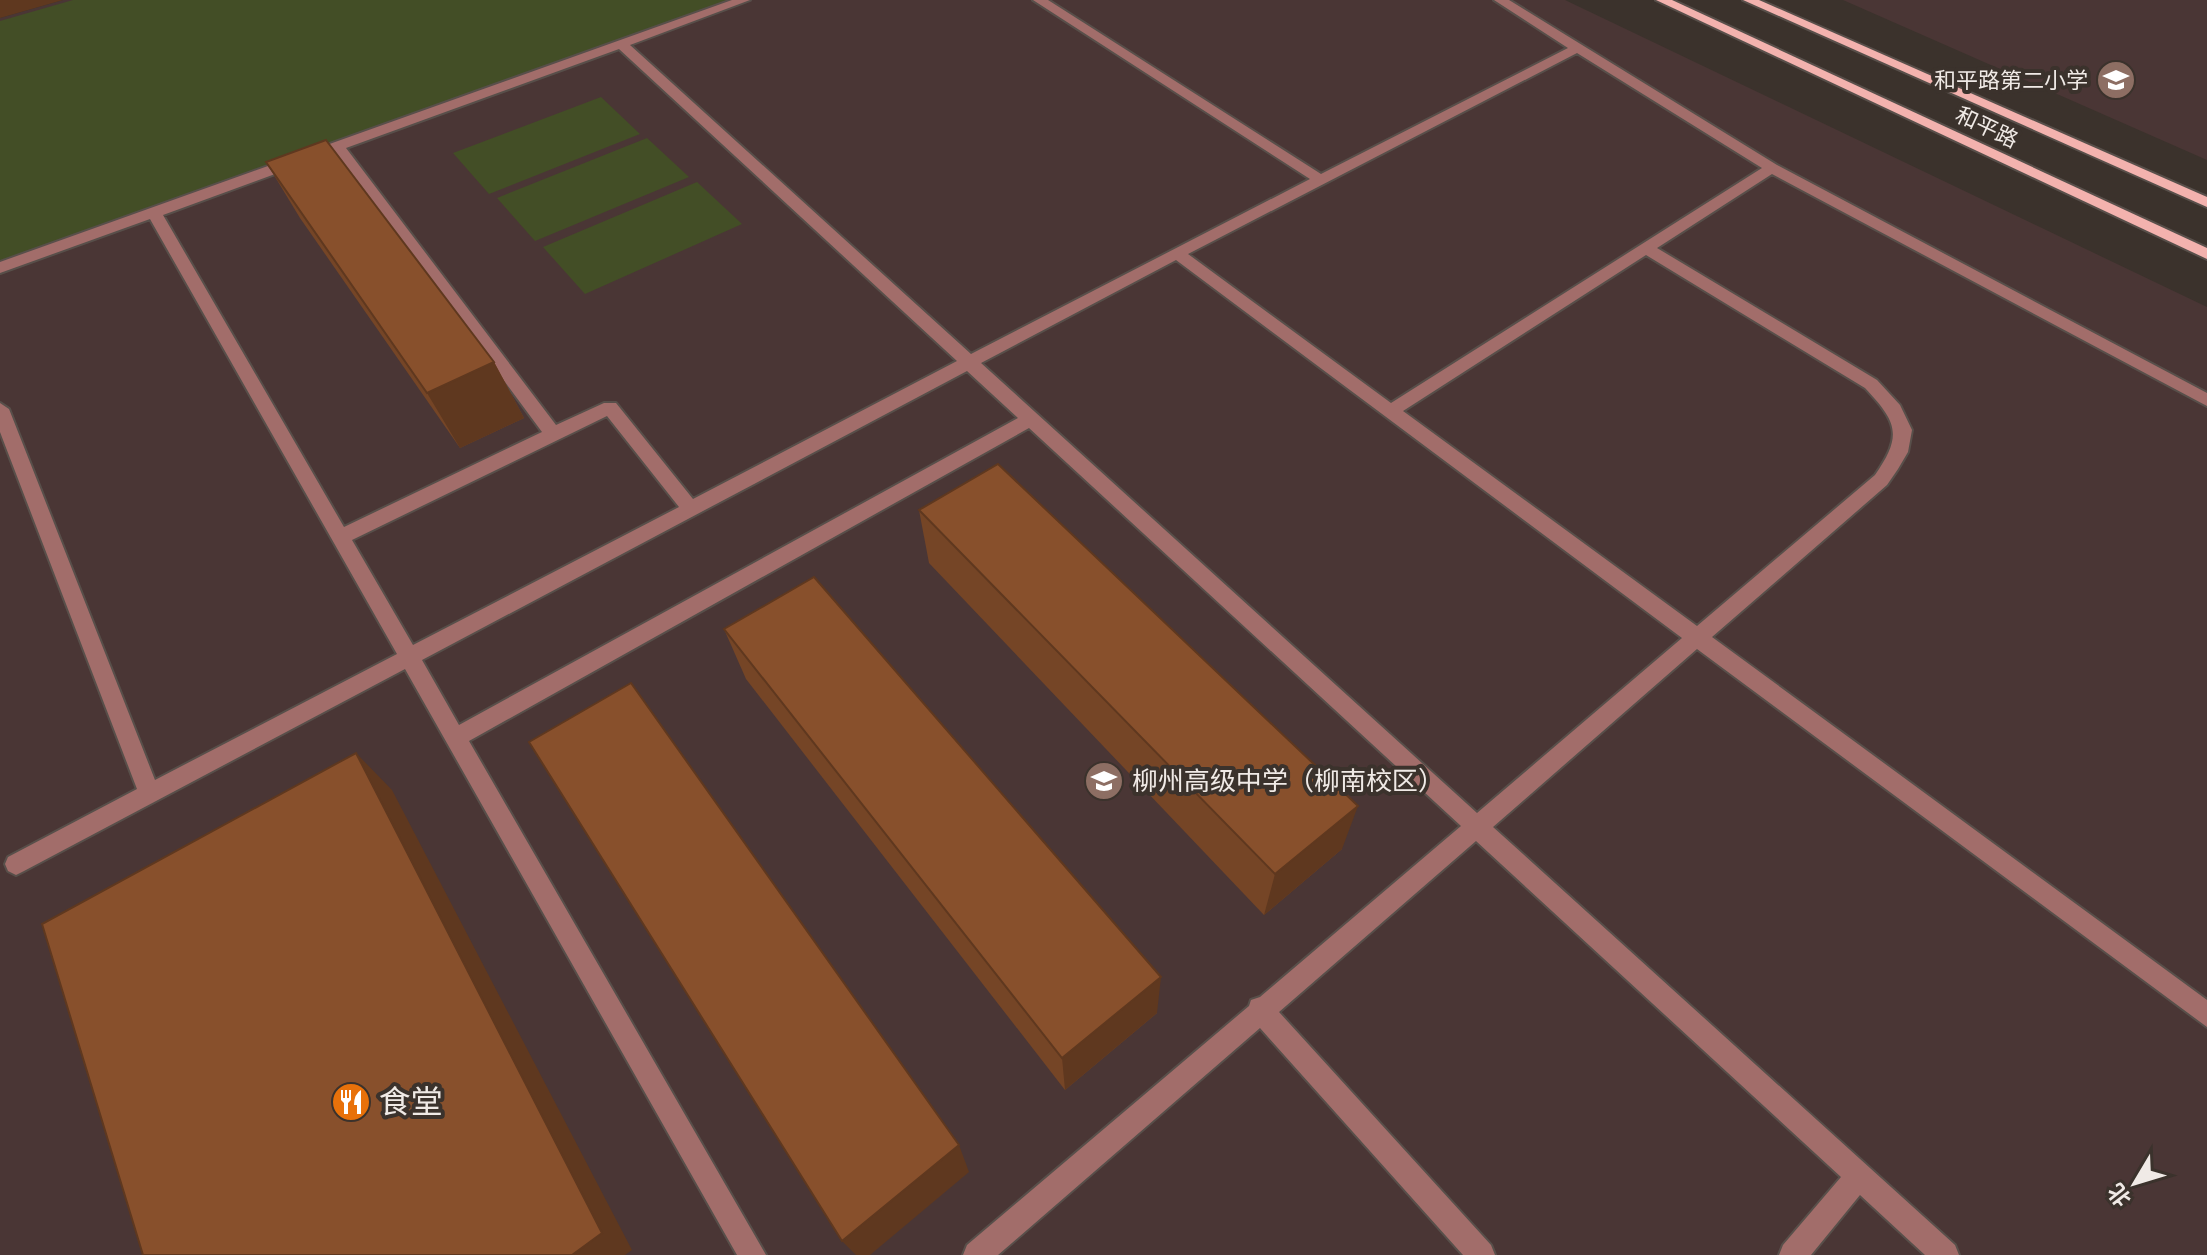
<svg xmlns="http://www.w3.org/2000/svg" width="2207" height="1255" viewBox="0 0 2207 1255" font-family="Cabin,'Noto Sans SC',sans-serif">
  <style>
    .education { fill: #4a3635 }
    .green { fill: #434e26 }
    .lines { fill: none; stroke-linecap: round; stroke-linejoin: round }
    .minor-casing { stroke: #584f4a; stroke-width: 4 }
    .major-casing { stroke: #584f4a; stroke-width: 4 }
    .minor { fill: #a26d6a; fill-rule: evenodd }
    .major { fill: #f3b2ae; fill-rule: evenodd }
    .wall { fill: #754526 }
    .shaded-wall { fill: #5f381f }
    .building { fill: #88502c; stroke: #5f381f; stroke-width: 2 }
    .labels { text-anchor: middle; stroke-width: 8; stroke-linejoin: round; paint-order: stroke }
    .far-poi-label { font-size: 22px; fill: #f0eae6; stroke: #3b322c; text-anchor: end }
    .far-street-label { font-size: 22px; fill: #f0eae6; stroke: #3b322c }
    .poi-label { font-size: 26px; fill: #f0eae6; stroke: #3b322c; text-anchor: start }
    .near-poi-label { font-size: 32px; fill: #f0eae6; stroke: #3b322c; text-anchor: start }
  </style>
  <rect width="100%" height="100%" fill="#3b322c"/>
  <g class="education">
    <path d="M63,0H1565L2207,307V1255H0V18Z"/>
    <path d="M1843,0H2207V160Z"/>
  </g>
  <g class="green">
    <path d="M73,0H731L0,275V21Z"/>
    <path d="M601,97L640,134L489,194L453,153Z"/>
    <path d="M647,138L689,177L535,241L497,198Z"/>
    <path d="M697,182L742,224L585,294L543,247Z"/>
  </g>
  <g class="lines">
    <defs>
      <path id="minor" d="M732,0H750L630,45L971,354L1310,179L1033,0H1048L1321,174L1568,48L1494,0H1509L1777,165L2207,393V406L1772,174L1657,248L1877,380L1900,405L1912,430L1908,452L1898,469L1887,485L1712,637L2207,1000V1027L1697,649L1493,827L1955,1245L1959,1255H1925L1860,1195L1811,1255H1779L1783,1245L1841,1177L1476,841L1279,1012L1491,1245L1495,1255H1463L1260,1028L998,1255H963L967,1245L1249,1006L1251,1000L1260,997L1461,826L1029,428L469,741L766,1255H737L405,669L24,871L16,875L8,871L5,864L8,857L137,789L0,432V403L9,409L155,780L397,654L150,219L0,273V262ZM619,49L957,361L693,499L616,403H604L556,425L346,148ZM1577,53L1762,168L1391,403L1188,254ZM335,152L542,432L344,527L163,215ZM1646,255L1865,388C1897,422 1903,435 1875,475L1697,626L1403,411ZM1176,260L1682,638L1477,813L981,363ZM967,371L1018,418L459,725L422,660ZM607,416L679,507L413,645L352,540Z"/>
      <g id="major">
        <path d="M1656,0H1672L2207,248V259Z"/>
        <path d="M1743,0H1759L2207,197V207Z"/>
      </g>
    </defs>
    <use href="#minor" class="minor-casing"/>
    <use href="#major" class="major-casing"/>
    <use href="#minor" class="minor"/>
    <use href="#major" class="major"/>
  </g>
  <g class="wall">
    <path d="M266,162L494,362L524,418L460,448L300,218Z"/>
    <path d="M919,510L1342,849L1264,915L929,563Z"/>
    <path d="M724,629L1157,1013L1065,1090L746,679Z"/>
  </g>
  <g class="shaded-wall">
    <path d="M0,0H63L0,18Z"/>
    <path d="M494,362L524,418L460,448L427,393Z"/>
    <path d="M356,753L392,790L632,1250L625,1255H572Z"/>
    <path d="M1358,806L1342,849L1264,915L1275,874Z"/>
    <path d="M1161,977L1157,1013L1065,1090L1062,1058Z"/>
    <path d="M959,1145L969,1172L870,1255H856L842,1241Z"/>
  </g>
  <g class="building">
    <path d="M326,140L494,362L427,393L266,162Z"/>
    <path d="M998,464L1358,806L1275,874L919,510Z"/>
    <path d="M814,577L1161,977L1062,1058L724,629Z"/>
    <path d="M631,683L959,1145L842,1241L529,742Z"/>
    <path d="M356,753L602,1233L572,1255H143L42,924Z"/>
  </g>
  <defs>
    <symbol id="school-disc" viewBox="-11 -11 22 22"><circle r="9.5" fill="#8d6e63" stroke="#3b322c"/><path d="M0-5L7-2L0 1L-7-2ZM-4 1L0 2.5L4 1V4Q0 6-4 4Z" fill="#fff"/></symbol>
    <symbol id="restaurant-disc" viewBox="-11 -11 22 22"><circle r="9.5" fill="#e8710a" stroke="#3b322c"/><path d="M-5-6h1v4h1v-4h1v4h1v-4h1v5L-1.5 .5V6h-2V.5L-5-1ZM5-6V6H3V1.5H1.5Q1.5-4 5-6Z" fill="#fff"/></symbol>
  </defs>
  <g fill-rule="evenodd">
    <use href="#school-disc" x="2094" y="58" width="44" height="44"/>
    <use href="#school-disc" x="1082" y="759" width="44" height="44"/>
    <use href="#restaurant-disc" x="329" y="1080" width="44" height="44"/>
  </g>
  <g class="labels">
    <g class="far-poi-label">
      <text x="2088" y="88">和平路第二小学</text>
    </g>
    <g class="far-street-label">
      <text transform="translate(1987 127) rotate(25)" y="8">和平路</text>
    </g>
    <g class="poi-label">
      <text x="1132" y="790">柳州高级中学（柳南校区）</text>
    </g>
    <g class="near-poi-label">
      <text x="379" y="1113">食堂</text>
    </g>
  </g>
  <g transform="translate(2135 1183) rotate(232)" stroke="#3b322c" stroke-width="6" paint-order="stroke">
  <path d="M0-6L14 30L0 20L-14 30Z" fill="#f0eae6"/>
  <text y="-12" font-size="22" font-weight="bold" text-anchor="middle" fill="#f0eae6">北</text>
  </g>
</svg>
